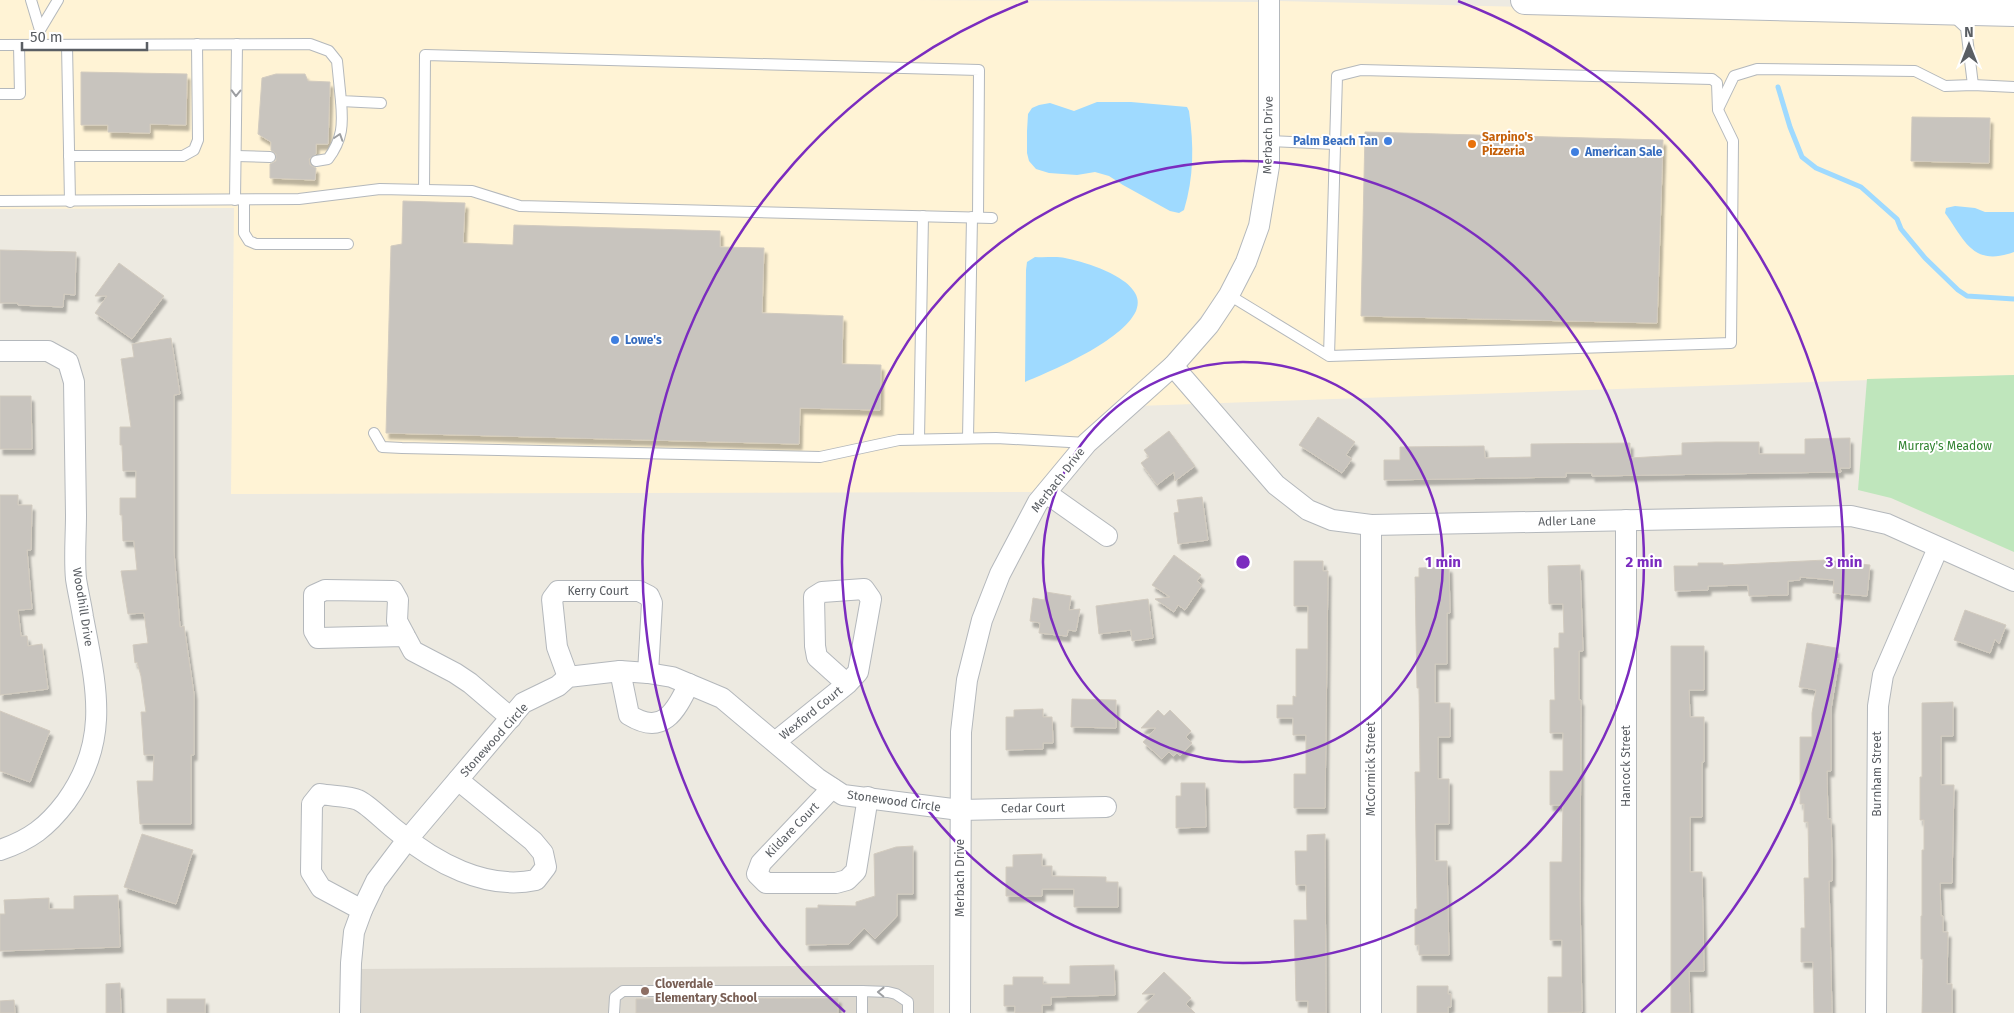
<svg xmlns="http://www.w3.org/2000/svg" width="2014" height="1013" viewBox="0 0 2014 1013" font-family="'Fira Sans',sans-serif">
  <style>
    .commercial { fill: #fff3d5 }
    .education { fill: #ddd9d0 }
    .green { fill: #bfe6bc }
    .water { fill: #9fdaff }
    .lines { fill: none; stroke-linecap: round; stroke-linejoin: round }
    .stream { stroke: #9fdaff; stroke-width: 5 }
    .building { fill: #c8c4be; stroke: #d2cbbf; filter: url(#shadow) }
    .lane-casing { stroke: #b4b8bc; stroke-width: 12 }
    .street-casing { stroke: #b4b8bc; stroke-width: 22 }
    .secondary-casing { stroke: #b5b9be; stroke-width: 30 }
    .lane { stroke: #fff; stroke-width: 10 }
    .street { stroke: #fff; stroke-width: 20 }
    .secondary { stroke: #fff; stroke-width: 28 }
    .oneway { stroke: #9c9ea1 }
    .ring { fill: none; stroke: #7b2cbf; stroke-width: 2.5 }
    .shop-dot { fill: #3f7fe0; stroke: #fff; stroke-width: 2 }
    .food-dot { fill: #e8710a; stroke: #fff; stroke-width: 2 }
    .education-dot { fill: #8d6e63; stroke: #fff; stroke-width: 2 }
    .labels { text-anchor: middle; stroke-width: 4; stroke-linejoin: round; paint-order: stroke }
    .street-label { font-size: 12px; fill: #5a5e63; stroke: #fff }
    .food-label { font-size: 12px; font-weight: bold; fill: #c56008; stroke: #fff; text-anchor: start }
    .shop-label { font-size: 12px; font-weight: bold; fill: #366cbe; stroke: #fff; text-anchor: start }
    .park-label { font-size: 12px; fill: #318331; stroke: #fff }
    .education-label { font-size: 12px; font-weight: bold; fill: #785e54; stroke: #fff; text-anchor: start }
    .centre { fill: #7b2cbf; stroke: #fff; stroke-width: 2.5 }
    .ring-label { font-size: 15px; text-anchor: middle; font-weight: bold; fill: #7b2cbf; stroke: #fff; stroke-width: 4; stroke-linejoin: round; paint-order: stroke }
  </style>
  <defs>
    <filter id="shadow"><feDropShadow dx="3" dy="5.5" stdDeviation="1" flood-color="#0004"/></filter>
  </defs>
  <rect width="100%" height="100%" fill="#edeae1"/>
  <g class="commercial">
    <path d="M0,0H908L1261,2L1259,174L1250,226L1226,284L1168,359L1037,492L231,494L234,208L0,209Z"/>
    <path d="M1278,1L2014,19V375L1138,406L1264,234Z"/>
  </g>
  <path class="education" d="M934,965V1013H356V969Z"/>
  <path class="green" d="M2014,375V552L1891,498L1858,490L1867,379Z"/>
  <g class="water">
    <path d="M1097,102H1131L1187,107L1189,111C1194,145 1194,177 1184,210L1179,213L1170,211L1123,185L1109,176L1095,172L1077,175L1049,173L1036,169L1029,161L1027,153V131L1028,114L1032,108L1039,105L1050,103L1074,111Z"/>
    <path d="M1955,206L1975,208L1985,212H2014V252C1973,267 1965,241 1945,213L1946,208Z"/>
    <path d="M1035,257C1045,258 1056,256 1065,258C1086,262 1150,281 1136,311C1122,341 1054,370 1025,382L1026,270L1027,262Z"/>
  </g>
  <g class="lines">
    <path class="stream" d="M1778,87L1790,127L1802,157L1816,168L1861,187L1897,219L1901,229L1925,258L1958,290L1967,296L2014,299"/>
  </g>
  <g class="building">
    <path d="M81,72L187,74L186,125L150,124V133L108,132V125H81Z"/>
    <path d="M276,74H305L308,81L330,82L328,144H316V154L309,159L310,165L316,168L315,180L270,178V164L276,161V154L271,150V142L258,134L262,78Z"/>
    <path d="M1912,117L1990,118L1989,163L1911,161Z"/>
    <path d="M1365,132L1663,140L1657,323L1361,316Z"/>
    <path d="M403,201L465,203L463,243L513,245L514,225L720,231V247L764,248L762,313L843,316L842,364L881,365L880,410L800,408L799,444L386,433L391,246L402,244Z"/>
    <path d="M0,250L76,252L75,295L64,294L63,307L18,305V303H0Z"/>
    <path d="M119,263L164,296L132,339L95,313L107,296H95Z"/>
    <path d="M171,338L180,394L174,395V552L180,627L184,626L194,694V755H191V824H140L137,781H153L154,755H144L141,712H146L141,676L137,662L135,663L133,645L148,643L144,613L128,614L121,571L137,570L134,541H123L122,515H120V498H136V471H123L122,445H120V427H131L121,359L134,357L132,344Z"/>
    <path d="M0,396H31L32,449H0Z"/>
    <path d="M1318,417L1355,442L1346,455L1352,459L1342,473L1299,445Z"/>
    <path d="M1169,431L1195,466L1175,481L1174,472L1157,485L1141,463L1149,457L1144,450Z"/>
    <path d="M1850,438V468H1840L1841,472L1592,476V473H1566V477L1384,480V460H1400V447L1484,446L1485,458L1531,457V444L1630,443V458L1682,455V443L1716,442H1759V454H1805V439Z"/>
    <path d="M0,495H18V505H32L31,550H27L32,609L18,610L21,636H27L28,646L42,644L48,689L0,695Z"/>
    <path d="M1202,497L1208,540L1178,544L1174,513L1179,512L1177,500Z"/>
    <path d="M1174,555L1201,575L1197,581L1202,585L1185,610L1178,605L1174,612L1155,599L1170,597L1152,585Z"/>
    <path d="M1825,560L1870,565L1867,596L1833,593L1834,580L1800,577V580L1788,581V595L1749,596L1748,585L1708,586V590L1675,591L1674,566H1698V563H1723V565Z"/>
    <path d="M1294,561H1323V571H1328L1325,808H1294V774H1306V735H1293V718H1277V705H1293V696L1296,697V649H1308V606H1294Z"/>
    <path d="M1580,565L1583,651H1579V700H1581L1580,895L1582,1012L1548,1013V977H1562V940H1550V862H1562L1563,805H1550V771H1563V733H1550V700H1555L1554,648H1559V633H1564L1563,604H1549L1548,566Z"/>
    <path d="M1449,567L1450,613H1447V664H1435V703H1450V737H1438V779H1449V824H1435V861H1447L1449,955H1419V945H1415V909H1417L1415,772H1420L1419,688H1417L1415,577H1419V568Z"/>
    <path d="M1046,592L1071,596L1069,610L1080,609L1076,631L1068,630L1067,636L1039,633L1040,623L1030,621L1033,598L1044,600Z"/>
    <path d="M1148,599L1153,638L1132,641L1131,630L1099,634L1096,606Z"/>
    <path d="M1965,610L2006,625L1999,644L1995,639L1990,653L1954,640Z"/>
    <path d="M1807,643L1836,648L1835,658L1839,659L1831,709V771H1827L1828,819H1831L1832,855V881H1829L1832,1013H1814L1813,962H1801V928H1805L1804,878H1809L1808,822H1804V804H1800V737H1812V713L1816,690L1799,687Z"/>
    <path d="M1671,646H1704V690H1689L1690,717H1704V762H1702V817H1690V872H1702L1704,971H1689L1690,1013H1671Z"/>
    <path d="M1072,699L1116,700V728L1071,727Z"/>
    <path d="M1953,702V736H1941V785H1954L1952,883H1940L1941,916H1943V932H1948L1947,984H1952V1013H1922L1923,959H1921V916H1922V850H1924V820H1920V777H1922V703Z"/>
    <path d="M1043,709V717H1052L1053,743H1043V749L1006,750V717H1014V710Z"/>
    <path d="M1158,710L1164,716L1170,710L1191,731L1186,737L1192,743L1180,756L1177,753L1173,756L1169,752L1162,759L1143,742L1156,728H1141Z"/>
    <path d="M0,711L50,731L30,782L0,771Z"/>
    <path d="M1181,783H1205L1206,827L1176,828V796H1181Z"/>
    <path d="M142,834L193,850L176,904L124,887Z"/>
    <path d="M1325,834L1326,1013H1308V1001H1296L1294,920H1307L1306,885H1296L1295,851H1307V835Z"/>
    <path d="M913,846V894H897V916L875,939L864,928L849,944L806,945V908H818V905L856,906V902L875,896L874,854L896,847Z"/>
    <path d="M1042,854V866H1052V876L1106,877V882H1118V907H1074V889H1042V896H1006V867H1013V855Z"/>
    <path d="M118,895L120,947L0,951V914H5L4,900L49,898V909H74V896Z"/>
    <path d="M1114,965L1115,995L1051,997V1005H1042V1013H1015V1006H1004V985H1013V977H1043V984H1070V966Z"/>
    <path d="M1164,972L1191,998L1186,1004L1195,1013H1137L1155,994H1142Z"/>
    <path d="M120,983L121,1013H106V984Z"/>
    <path d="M1417,986H1448V994H1451V1007H1448V1013H1417Z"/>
    <path d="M838,998V1013H636V999Z"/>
    <rect x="167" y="999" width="38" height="14"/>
    <path d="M14,1000L15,1013H0V1001Z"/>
  </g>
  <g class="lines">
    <defs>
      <g id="lane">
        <path d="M31,0L40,30V45"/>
        <path d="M1952,15L1966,28L1973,85"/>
        <path d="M40,30L58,0"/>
        <path d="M0,45L310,44L329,51L337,61L341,101L381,103"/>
        <path d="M67,45L70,202"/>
        <path d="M0,94H20L19,45"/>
        <path d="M1719,107L1734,76L1757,69L1915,71L1945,86L1973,85L2014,87"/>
        <path d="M1269,141L1335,144"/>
        <path d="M69,156H183L194,150L198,140L197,44"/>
        <path d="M236,156L270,157"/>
        <path d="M316,161L328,159C343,139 343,124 341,101"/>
        <path d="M424,190L425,55L979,70L978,217"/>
        <path d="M235,200L237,44"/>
        <path d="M244,200V233L249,241L256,244H348"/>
        <path d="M0,201L299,199L380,189L472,191L520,206L992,218"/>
        <path d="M1229,295L1329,356L1731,343L1733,141L1718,110L1717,83L1712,79L1361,70L1337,76L1329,356"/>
        <path d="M374,433L382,447L402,448L820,457L899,440L996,438L1087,443"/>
        <path d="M968,438L972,217"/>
        <path d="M919,439L923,216"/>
        <path d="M614,1013L615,997L623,991H862"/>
        <path d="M862,1013V991L888,992L896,994L908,1002V1013"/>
      </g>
      <g id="street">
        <path d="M0,351H48L68,362L74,382C75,426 75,470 76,515C76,536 74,558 76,579C78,592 81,604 83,617C96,686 111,740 66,802C47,827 30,840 0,850"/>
        <path d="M1173,366L1276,485L1308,510L1332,520L1371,525L1851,516L1887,524L2014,581"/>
        <path d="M1046,493L1107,536"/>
        <path d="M1371,525V1013"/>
        <path d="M405,636L318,638L314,631V595L325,590L393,591L398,600L397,621L413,651L455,673L470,683L511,718"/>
        <path d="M620,671L629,715C663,736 675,712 689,684"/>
        <path d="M568,677L557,647L552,599L558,591H639L649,596L652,603L648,673"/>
        <path d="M775,742L847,684L858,672L871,599L864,589L822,592L814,597L815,646L817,657L847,684"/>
        <path d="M832,788L761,863L757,874L766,883H836L847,880L856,871L868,797"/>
        <path d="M362,910L321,888L311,872L312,804L320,794C330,796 350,796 358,800C368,804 387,824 397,831C434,862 486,891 536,880L546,867L543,853L533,841L458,780"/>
        <path d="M350,1013L351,963L354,932L362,910L376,881L407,840L523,703L558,686L568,677L620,671L648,673L672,677L722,698L817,778L843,795L960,810L1106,807"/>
        <path d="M960,1013L961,732L967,680L982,620L1000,574L1038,502L1087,443L1173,366L1209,325L1229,295L1246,262L1259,226L1269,166V0"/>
        <path d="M1626,1013V520"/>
        <path d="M1876,1013L1878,706L1883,675L1938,548"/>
      </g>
      <path id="secondary" d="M1525,0L2014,12"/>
    </defs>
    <use href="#lane" class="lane-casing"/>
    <use href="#street" class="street-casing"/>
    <use href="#secondary" class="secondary-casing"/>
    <use href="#lane" class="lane"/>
    <use href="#street" class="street"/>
    <use href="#secondary" class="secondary"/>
  </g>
  <defs><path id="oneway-chevron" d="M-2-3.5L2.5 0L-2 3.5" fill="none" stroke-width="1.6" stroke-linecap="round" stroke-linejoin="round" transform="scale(1.25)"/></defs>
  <g class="oneway">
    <use href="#oneway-chevron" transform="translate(236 93) rotate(91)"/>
    <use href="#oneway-chevron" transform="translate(339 137) rotate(-72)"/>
    <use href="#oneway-chevron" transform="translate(881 992) rotate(-179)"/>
  </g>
  <g class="ring">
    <circle cx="1243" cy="562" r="200"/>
    <circle cx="1243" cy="562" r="401"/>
    <path d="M845 1012A601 601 0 0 1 1028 1M1458 1A601 601 0 0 1 1641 1012"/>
  </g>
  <g class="shop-dot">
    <circle cx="1388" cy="141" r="5"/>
    <circle cx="1575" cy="152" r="5"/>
    <circle cx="615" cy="340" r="5"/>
  </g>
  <circle class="food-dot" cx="1472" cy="144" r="5"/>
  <circle class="education-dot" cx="645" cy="991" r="5"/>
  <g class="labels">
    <g class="street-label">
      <text transform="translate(1268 135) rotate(-89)" y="4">Merbach Drive</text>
      <text transform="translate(1058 480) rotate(-52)" y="4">Merbach Drive</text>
      <text transform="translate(1567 521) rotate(-1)" y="4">Adler Lane</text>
      <text x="598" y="595">Kerry Court</text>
      <text transform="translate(83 607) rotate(81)" y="4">Woodhill Drive</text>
      <text transform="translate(811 713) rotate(-39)" y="4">Wexford Court</text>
      <text transform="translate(494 740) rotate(-48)" y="4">Stonewood Circle</text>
      <text transform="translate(1626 766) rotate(-90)" y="4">Hancock Street</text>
      <text transform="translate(1371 769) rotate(-90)" y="4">McCormick Street</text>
      <text transform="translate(1877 774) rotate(-90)" y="4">Burnham Street</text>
      <text transform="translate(894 801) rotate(8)" y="4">Stonewood Circle</text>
      <text transform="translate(1033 808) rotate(-1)" y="4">Cedar Court</text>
      <text transform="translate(792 830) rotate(-46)" y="4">Kildare Court</text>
      <text transform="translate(960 878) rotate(-90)" y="4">Merbach Drive</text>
    </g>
    <g class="food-label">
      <text x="1482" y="141">Sarpino's<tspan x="1482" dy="14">Pizzeria</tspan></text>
    </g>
    <g class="shop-label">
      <text x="1378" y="145" text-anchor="end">Palm Beach Tan</text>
      <text x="1585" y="156">American Sale</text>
      <text x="625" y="344">Lowe's</text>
    </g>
    <g class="park-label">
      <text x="1945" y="450">Murray's Meadow</text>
    </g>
    <g class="education-label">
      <text x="655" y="988">Cloverdale<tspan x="655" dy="14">Elementary School</tspan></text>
    </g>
  </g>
  <circle cx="1243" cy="562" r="8" class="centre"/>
  <g class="ring-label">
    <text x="1443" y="567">1 min</text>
    <text x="1644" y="567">2 min</text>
    <text x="1844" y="567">3 min</text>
  </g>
  <g transform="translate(1969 45)" stroke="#ffffff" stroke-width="4" paint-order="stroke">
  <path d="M0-4L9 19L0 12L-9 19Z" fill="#5a5e63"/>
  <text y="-8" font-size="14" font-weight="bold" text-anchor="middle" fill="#5a5e63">N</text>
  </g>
  <path d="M22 42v8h125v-8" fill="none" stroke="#5a5e63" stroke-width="2.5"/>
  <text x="30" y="42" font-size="15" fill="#5a5e63" stroke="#ffffff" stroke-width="4" paint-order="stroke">50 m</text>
</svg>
